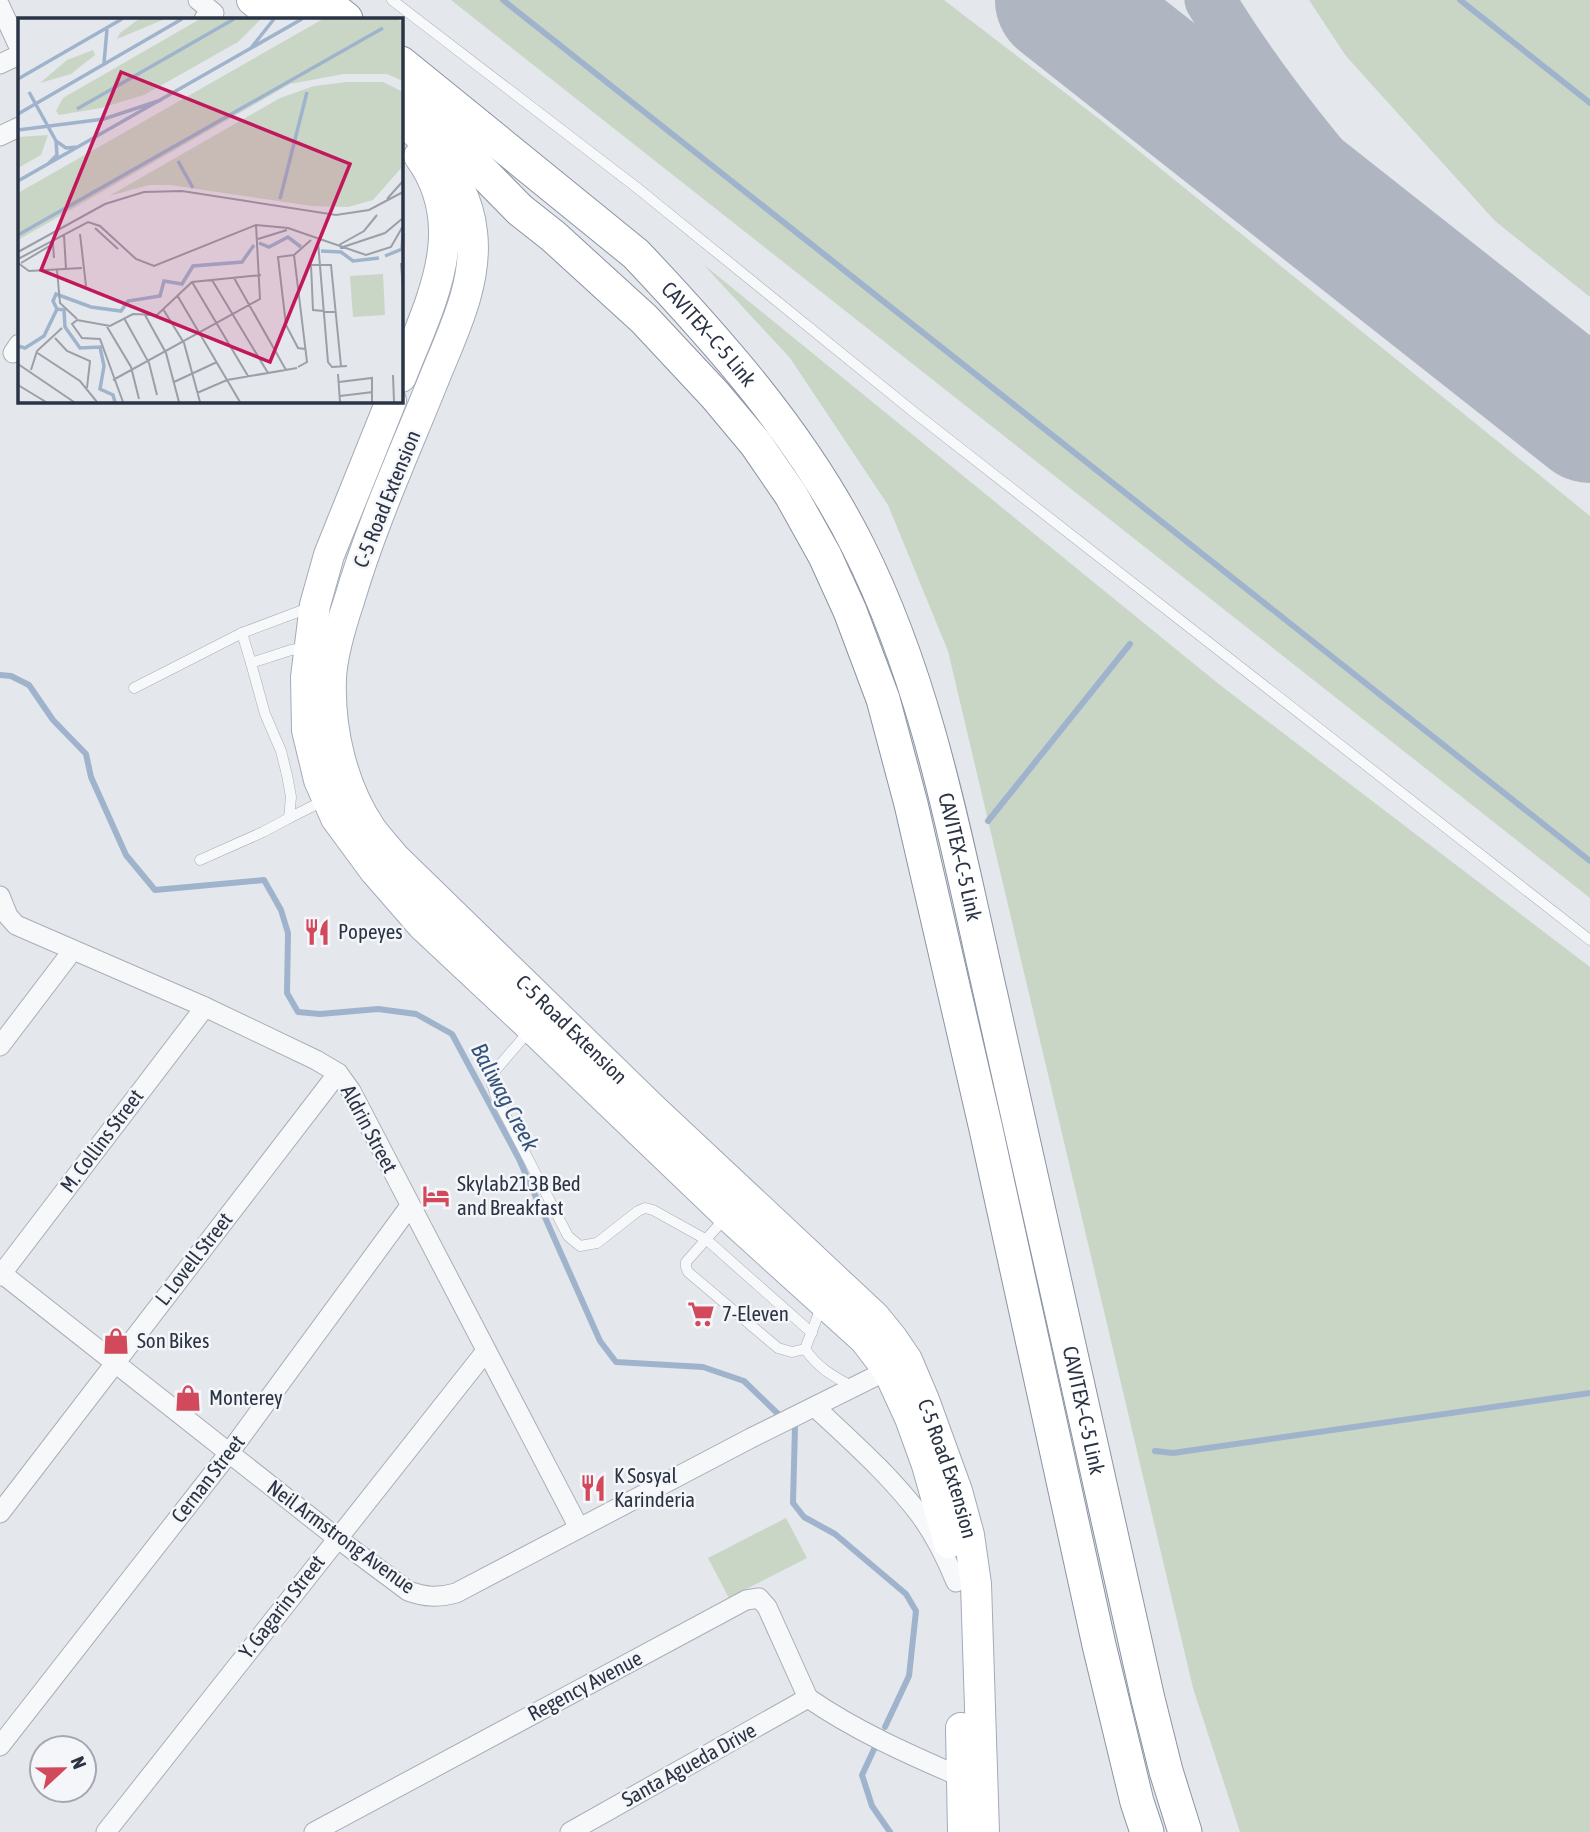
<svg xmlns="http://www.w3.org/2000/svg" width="1590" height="1832" viewBox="0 0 1590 1832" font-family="'Asap Condensed',sans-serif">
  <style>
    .green { fill: #c9d6c5 }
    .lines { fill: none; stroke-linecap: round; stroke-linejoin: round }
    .stream { stroke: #9fb4cc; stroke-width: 6 }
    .taxiway { stroke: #b0b6c1; stroke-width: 51 }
    .runway { stroke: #b0b6c1; stroke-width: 130 }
    .lane-casing { stroke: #a9aeb7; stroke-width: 11 }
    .street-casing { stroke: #a9aeb7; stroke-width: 21 }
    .primary-casing { stroke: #a3abb8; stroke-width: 32 }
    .highway-casing { stroke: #8b94a3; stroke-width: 35 }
    .lane { stroke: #f7f8fa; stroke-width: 10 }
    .street { stroke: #f7f8fa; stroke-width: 19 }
    .primary { stroke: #fff; stroke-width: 30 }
    .highway { stroke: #fff; stroke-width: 33 }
    .labels { text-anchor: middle; stroke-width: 5; stroke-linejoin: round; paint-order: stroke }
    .street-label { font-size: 21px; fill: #2b3445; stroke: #f4f6f9 }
    .poi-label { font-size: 21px; fill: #2b3445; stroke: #f4f6f9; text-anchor: start }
    .water-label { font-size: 23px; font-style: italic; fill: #34527a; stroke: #f4f6f9 }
    .inset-river { fill: none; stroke: #9fb4cc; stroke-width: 3.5 }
    .inset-road { fill: none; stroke: #9a9fa9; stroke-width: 2 }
    .view { fill: #c2185b; fill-opacity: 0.15; stroke: #c2185b; stroke-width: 3.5 }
    .inset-edge { fill: none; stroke: #2b3445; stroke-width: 3.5 }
  </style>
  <rect width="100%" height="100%" fill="#e4e7ec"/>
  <g class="green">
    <path d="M451,0H944L1098,118L1590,516V898Z"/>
    <path d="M1309,0H1590V297L1495,221L1346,56Z"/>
    <path d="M703,264L1220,685L1590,967V1832H1240L1193,1688L948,651L888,505L790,358Z"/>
    <path d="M786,1518L807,1558L729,1598L708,1558Z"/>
  </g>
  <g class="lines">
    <g class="stream">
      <path d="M503,0L1590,861"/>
      <path d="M1460,0L1590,103"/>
      <path d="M0,675L11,676L29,685L53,720L86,754L91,777L126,855L155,890L264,880L281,910L288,933L287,993L298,1012L320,1014L378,1009L416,1014L452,1034L519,1159L600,1341L616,1362L703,1367L744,1381L776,1412L795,1427L793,1503L804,1517L835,1534L906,1594L916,1611L909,1676L885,1727"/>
      <path d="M988,821L1130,644"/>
      <path d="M1155,1451L1173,1453L1590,1393"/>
      <path d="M876,1745L862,1775L872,1806L890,1832"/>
    </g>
    <path class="taxiway" d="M1210,0C1262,86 1328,166 1396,241C1432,280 1472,317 1509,355"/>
    <path class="runway" d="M1060,0L1590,418"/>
    <defs>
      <g id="lane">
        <path d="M392,0L636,187L915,413L1590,940"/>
        <path d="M308,647L291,650L251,663L242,633L311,607"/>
        <path d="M134,688L242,633"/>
        <path d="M289,818L323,801"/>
        <path d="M200,860L263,832L289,818L291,797L287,775L281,751L265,714L251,663"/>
        <path d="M529,1031L494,1072L492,1083L496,1097L568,1236L580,1246L597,1243L638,1211L645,1208L653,1210L707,1240L812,1333"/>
        <path d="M725,1218L686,1262V1267L688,1272L778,1348L792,1352L805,1349L822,1305"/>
        <path d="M805,1349C818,1368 833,1376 853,1387"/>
      </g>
      <g id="street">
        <path d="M198,0L214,13L204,19"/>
        <path d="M0,6L19,47"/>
        <path d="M0,64L19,55"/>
        <path d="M0,136L19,127"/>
        <path d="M13,353L19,344"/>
        <path d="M0,896L8,916L16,925L205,1007L316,1060L338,1073L351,1091L579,1528"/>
        <path d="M0,1046L73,950"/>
        <path d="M0,1272L337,1538L408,1591C425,1597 438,1598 456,1593L751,1438L896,1366"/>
        <path d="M0,1276L205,1007"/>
        <path d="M815,1407C851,1441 890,1475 920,1515C934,1534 947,1560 956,1582"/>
        <path d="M0,1513L338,1073"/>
        <path d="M808,1698C856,1731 908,1754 961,1777"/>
        <path d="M0,1746L229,1453L410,1206"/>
        <path d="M106,1832L486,1351"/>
        <path d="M314,1832L746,1600L759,1598L767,1607L808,1698"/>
        <path d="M570,1832L808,1698"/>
      </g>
      <g id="primary">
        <path d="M252,0L275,19"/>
        <path id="s1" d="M401,119C411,129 422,137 432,148C453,170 469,202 472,232C478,281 454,330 436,374C406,449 372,523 349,601C342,622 332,656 331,678C329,729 342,786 371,829C378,839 387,848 395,858L654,1110L875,1317L892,1338L907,1360L924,1400L957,1491L969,1535L976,1584L984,1832"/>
        <path d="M401,377C429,305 472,228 419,156"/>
        <path d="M391,401L329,555L315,605L306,677L307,730L319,780L336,818L375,871L422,925L532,1028L727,1215L865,1340L888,1370L910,1418L927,1465L949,1543"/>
        <path d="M961,1728L963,1832"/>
      </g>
      <g id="highway">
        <path d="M290,0L314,19"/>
        <path d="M322,0L346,19"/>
        <path id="s2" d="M401,63L636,254C720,343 803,436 858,546C929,687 956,843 991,996C1045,1230 1094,1465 1148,1699L1166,1771L1185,1832"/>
        <path d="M401,96L463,152L520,210L553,236L644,319L715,395L756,444L791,495L825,556L850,611L883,699L911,804L986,1129L1099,1645L1137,1802L1147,1832"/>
      </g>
    </defs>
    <use href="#lane" class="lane-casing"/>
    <use href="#street" class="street-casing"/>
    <use href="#primary" class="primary-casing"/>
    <use href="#highway" class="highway-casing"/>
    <use href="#lane" class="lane"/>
    <use href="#street" class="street"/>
    <use href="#primary" class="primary"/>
    <use href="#highway" class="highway"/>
  </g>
  <defs>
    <symbol id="restaurant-bare" viewBox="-9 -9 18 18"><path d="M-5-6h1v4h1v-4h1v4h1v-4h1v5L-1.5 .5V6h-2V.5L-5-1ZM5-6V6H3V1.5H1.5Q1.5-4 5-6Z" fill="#d1495b" stroke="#f4f6f9" stroke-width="2.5" paint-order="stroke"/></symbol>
    <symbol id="hotel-bare" viewBox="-9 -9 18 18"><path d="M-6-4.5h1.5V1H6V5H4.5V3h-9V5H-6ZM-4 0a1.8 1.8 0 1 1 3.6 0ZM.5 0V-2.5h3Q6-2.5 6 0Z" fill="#d1495b" stroke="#f4f6f9" stroke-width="2.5" paint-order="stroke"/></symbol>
    <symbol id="supermarket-bare" viewBox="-9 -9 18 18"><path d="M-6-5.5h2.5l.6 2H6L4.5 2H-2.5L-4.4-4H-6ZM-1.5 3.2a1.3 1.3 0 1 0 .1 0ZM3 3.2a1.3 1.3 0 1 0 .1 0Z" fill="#d1495b" stroke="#f4f6f9" stroke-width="2.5" paint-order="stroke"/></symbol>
    <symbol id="shop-bare" viewBox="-9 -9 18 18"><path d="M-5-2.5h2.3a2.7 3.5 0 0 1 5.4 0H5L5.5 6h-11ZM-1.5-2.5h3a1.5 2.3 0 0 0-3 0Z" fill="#d1495b" stroke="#f4f6f9" stroke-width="2.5" paint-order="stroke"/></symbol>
  </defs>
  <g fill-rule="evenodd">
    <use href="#restaurant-bare" x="298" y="913" width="38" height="38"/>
    <use href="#hotel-bare" x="417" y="1177" width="38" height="38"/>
    <use href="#supermarket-bare" x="682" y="1295" width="38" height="38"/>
    <use href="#shop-bare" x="97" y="1322" width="38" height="38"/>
    <use href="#shop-bare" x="169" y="1379" width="38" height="38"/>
    <use href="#restaurant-bare" x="574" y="1469" width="38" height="38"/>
  </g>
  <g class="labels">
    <g class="street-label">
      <text dy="7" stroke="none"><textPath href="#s2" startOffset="411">CAVITEX–C-5 Link</textPath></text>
      <text transform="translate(387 499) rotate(-68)" y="7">C-5 Road Extension</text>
      <text dy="7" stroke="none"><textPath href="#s2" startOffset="999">CAVITEX–C-5 Link</textPath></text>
      <text dy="7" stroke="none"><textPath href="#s1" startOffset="1050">C-5 Road Extension</textPath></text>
      <text transform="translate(369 1129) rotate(62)" y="7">Aldrin Street</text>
      <text transform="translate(102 1141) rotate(-53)" y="7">M. Collins Street</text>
      <text transform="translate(194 1259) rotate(-52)" y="7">L. Lovell Street</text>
      <text dy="7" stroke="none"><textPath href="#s2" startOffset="1566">CAVITEX–C-5 Link</textPath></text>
      <text dy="7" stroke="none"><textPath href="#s1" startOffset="1638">C-5 Road Extension</textPath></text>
      <text transform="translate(208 1479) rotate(-52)" y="7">Cernan Street</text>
      <text transform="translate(341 1537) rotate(36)" y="7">Neil Armstrong Avenue</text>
      <text transform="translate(282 1607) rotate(-52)" y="7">Y. Gagarin Street</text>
      <text transform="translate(585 1686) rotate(-28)" y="7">Regency Avenue</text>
      <text transform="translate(689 1765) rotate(-29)" y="7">Santa Agueda Drive</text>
    </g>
    <g class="poi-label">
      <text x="338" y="939">Popeyes</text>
      <text x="457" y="1191">Skylab213B Bed<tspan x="457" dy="24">and Breakfast</tspan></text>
      <text x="722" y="1321">7-Eleven</text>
      <text x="137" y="1348">Son Bikes</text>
      <text x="209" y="1405">Monterey</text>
      <text x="614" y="1483">K Sosyal<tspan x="614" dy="24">Karinderia</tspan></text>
    </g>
    <g class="water-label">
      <text transform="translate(505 1097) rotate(62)" y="8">Baliwag Creek</text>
    </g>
  </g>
  <g transform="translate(18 18)">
    <rect width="385" height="385" fill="#e4e7ec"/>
    <path d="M121,1H147L99,21L102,15ZM182,1H243L220,24L126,77L83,90L41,97L38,93L45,80ZM305,1H380L385,6V63L369,56H326L272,66L0,222V175ZM75,32L77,37L53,56L22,65L49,42ZM329,64H365L385,74V148L355,182L330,189L294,188L152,167H131L91,178L262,80L296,68ZM30,117L23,137L0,150V119ZM365,256L367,297L335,299L332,258Z" fill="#c9d6c5"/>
    <path class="inset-river" d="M233,30L256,1M86,45L89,11M0,61L104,1M11,74L38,123M59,91L216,1M0,96L164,1M0,112L86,101L143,82M160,143L175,170M30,146L39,137L38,123L48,130L60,129M0,163L284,1M262,181L289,74M0,217L365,10M241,225L251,229L270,219L283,229M303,233L323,234L335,243L361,240M367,238L384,231L385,216M39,291L46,292L47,309L62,330L82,329L86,348L82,371L95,377L97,384M0,328L7,330L26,318L39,291L35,283L38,276L73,289L103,293L110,283L142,278L146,263L164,266L175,248L224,244L236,227"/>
    <path class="inset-road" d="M369,181L385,163M77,210L100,231M62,216L68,268M46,217L48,251M240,221L269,212M300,224L310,344L314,349L329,348M321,227L346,213L359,197M322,230L367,215L385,200M0,234L87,186L126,174L164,173L318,197L351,192L385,174M276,237L289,344L280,349M276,237L260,239L268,307L280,330L287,331M276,237L293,222M0,241L70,204L82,208L118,241L136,248L238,207L270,210L348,237L373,229L385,208M0,245L11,253L64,250M3,245L35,226L36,240M383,245L385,272M39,252L42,285L59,301M216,260L268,352M194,262L250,355M174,264L230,358M159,277L222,384M145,291L166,325L182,384M317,294L295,292L293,247H313L323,348M127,297L148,335L161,384M106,300L131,345L139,377M59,302L92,308L115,296L139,297L174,264L243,257M59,302L54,306L64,320L82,321L105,384M88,307L113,349L121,381M37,320L49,333L72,343L69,370M18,334L62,363L79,384M0,346L56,384M13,352L19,333L44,310M320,356L322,384M375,357L376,384M95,362L242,281L238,207M156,364L199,344M321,364L354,360V384M0,367L28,384M179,375L209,362L279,350M322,378L355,374"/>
    <path class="view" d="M103,54L332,146L252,344L23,252Z"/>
    <rect width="385" height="385" class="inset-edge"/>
  </g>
  <g transform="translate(63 1769) rotate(68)"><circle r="33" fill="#f4f6f9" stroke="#a4a8b1" stroke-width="2"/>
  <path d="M0-5L12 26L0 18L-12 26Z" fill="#d1495b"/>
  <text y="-10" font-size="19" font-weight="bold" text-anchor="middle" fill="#2b3445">N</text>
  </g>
</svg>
